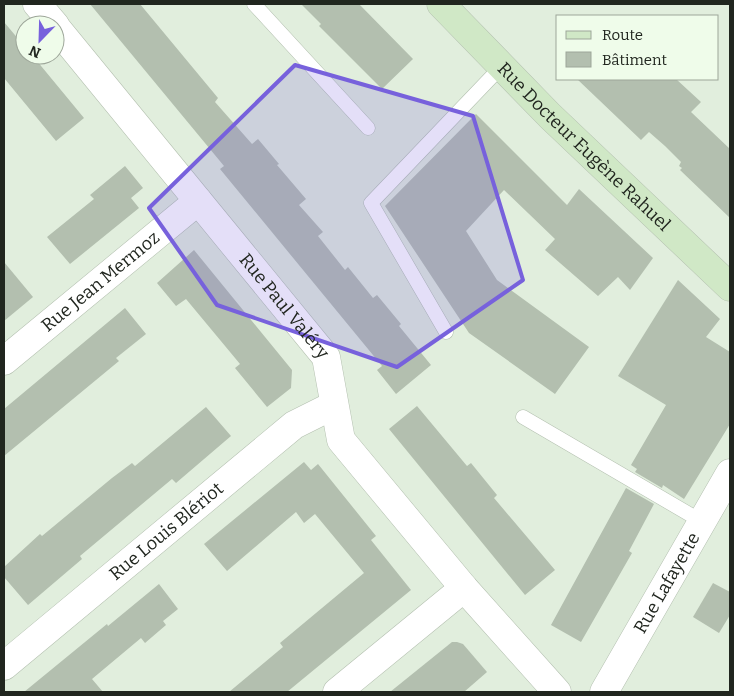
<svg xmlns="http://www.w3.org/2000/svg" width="734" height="696" viewBox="0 0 734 696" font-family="Bitter,serif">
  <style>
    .building { fill: #b3bfaf }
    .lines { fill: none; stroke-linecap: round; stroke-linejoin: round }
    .service-casing { stroke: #b4c0b0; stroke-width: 15 }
    .minor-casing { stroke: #b4c0b0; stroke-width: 29 }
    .secondary-casing { stroke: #b4c0b0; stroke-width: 29 }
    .service { stroke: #fff; stroke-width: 14 }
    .minor { stroke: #fff; stroke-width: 28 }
    .secondary { stroke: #d0e8c6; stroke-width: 28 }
    .marked { fill: #7761dc; fill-opacity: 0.2; stroke: #7761dc; stroke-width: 4; stroke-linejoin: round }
    .labels { text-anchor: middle; stroke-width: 5; stroke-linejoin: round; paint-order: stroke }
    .street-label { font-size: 18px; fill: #21261f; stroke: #effcea }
  </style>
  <rect width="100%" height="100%" fill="#e1eedd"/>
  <g class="building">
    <path d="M90,4H140L218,98L215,102L252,144L258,139L279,164L277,165L306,199L299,205L323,232L318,236L345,270L348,267L373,298L377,295L401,324L399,326L431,365L396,394L377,370L382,366L220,169L224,166Z"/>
    <path d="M301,4H359L413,59L382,89L319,26L321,24Z"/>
    <path d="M4,22L25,47V55H32L84,118L56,141L4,78Z"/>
    <path d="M577,79H676L701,102L691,112L730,149V218L680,170L682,168L679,166L681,162L665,146L649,132L641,140Z"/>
    <path d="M476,114L567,205L579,189L653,258L630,290L618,277L598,296L545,250L555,239L504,190L466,231L497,280L589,347L555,394L469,333L385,206Z"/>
    <path d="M125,166L143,188L131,198L139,208L70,264L47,237L94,199L90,195Z"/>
    <path d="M194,250L292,370L291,388L267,407L235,368L240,364L186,299L176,306L157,283Z"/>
    <path d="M4,262L33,297L4,321Z"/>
    <path d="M678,280L720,319L706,337L730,352V424L684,499L663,485L662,488L635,472L637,469L631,465L666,405L618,376Z"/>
    <path d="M125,308L146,334L116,358L119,361L4,456V409Z"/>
    <path d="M417,406L467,466L471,463L497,495L494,498L555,570L525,595L389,429Z"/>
    <path d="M206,407L231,436L176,483L172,479L80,556L82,559L28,605L4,577V567L40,534L42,536L112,478L132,463L135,466Z"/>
    <path d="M304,462L311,470L318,464L376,536L371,540L411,590L287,692H229L283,647L280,643L364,573L315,514L304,523L296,512L227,571L204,544Z"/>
    <path d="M626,488L654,504L629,551L632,553L581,642L551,625Z"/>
    <path d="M713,583L730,592V615L719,633L693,617Z"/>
    <path d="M159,584L178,609L163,621L166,625L145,643L141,638L92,679L103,692H24L107,624L108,626Z"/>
    <path d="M452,642H457L463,644L487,672L464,692H390Z"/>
  </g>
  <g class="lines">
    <defs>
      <g id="service">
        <path d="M254,4L368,128"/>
        <path d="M446,332L371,203L501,67"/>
        <path d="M523,417L701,521"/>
      </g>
      <g id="minor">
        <path d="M37,4L55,25"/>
        <path id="s1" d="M55,26L326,357L341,440L464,588L557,692"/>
        <path id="s2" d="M4,361L198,201"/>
        <path id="s3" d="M4,666L294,425L334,405"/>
        <path d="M337,692L464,588"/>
        <path id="s4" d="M604,692L730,473"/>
      </g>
      <g id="secondary">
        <path id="s5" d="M441,4L550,116L730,287"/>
      </g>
    </defs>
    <use href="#service" class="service-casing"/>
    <use href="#minor" class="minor-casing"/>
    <use href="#secondary" class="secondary-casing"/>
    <use href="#service" class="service"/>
    <use href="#minor" class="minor"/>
    <use href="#secondary" class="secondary"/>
  </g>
  <path class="marked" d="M295,65L473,116L523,280L397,367L217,305L149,208Z"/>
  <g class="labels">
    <g class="street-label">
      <text dy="6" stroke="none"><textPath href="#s5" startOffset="202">Rue Docteur Eugène Rahuel</textPath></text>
      <text dy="6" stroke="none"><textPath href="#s2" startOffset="125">Rue Jean Mermoz</textPath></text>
      <text dy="6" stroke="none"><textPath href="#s1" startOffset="362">Rue Paul Valéry</textPath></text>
      <text dy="6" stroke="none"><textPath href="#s3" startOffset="211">Rue Louis Blériot</textPath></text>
      <text dy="6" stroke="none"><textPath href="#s4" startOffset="126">Rue Lafayette</textPath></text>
    </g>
  </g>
  <rect width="734" height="696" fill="none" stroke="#21261f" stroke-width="10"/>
  <rect x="556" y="15" width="162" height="65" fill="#effcea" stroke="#9da699"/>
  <rect x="566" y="31" width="25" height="8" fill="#d0e8c6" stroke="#9da699"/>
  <text x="602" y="40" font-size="15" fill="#21261f">Route</text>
  <rect x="566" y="52" width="25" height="15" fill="#b3bfaf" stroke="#9da699"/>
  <text x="602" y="65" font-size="15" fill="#21261f">Bâtiment</text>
  <g transform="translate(40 40) rotate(203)"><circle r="24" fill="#effcea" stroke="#9da699"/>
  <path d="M0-4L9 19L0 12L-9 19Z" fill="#7761dc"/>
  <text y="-8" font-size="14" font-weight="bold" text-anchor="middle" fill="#21261f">N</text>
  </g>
</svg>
